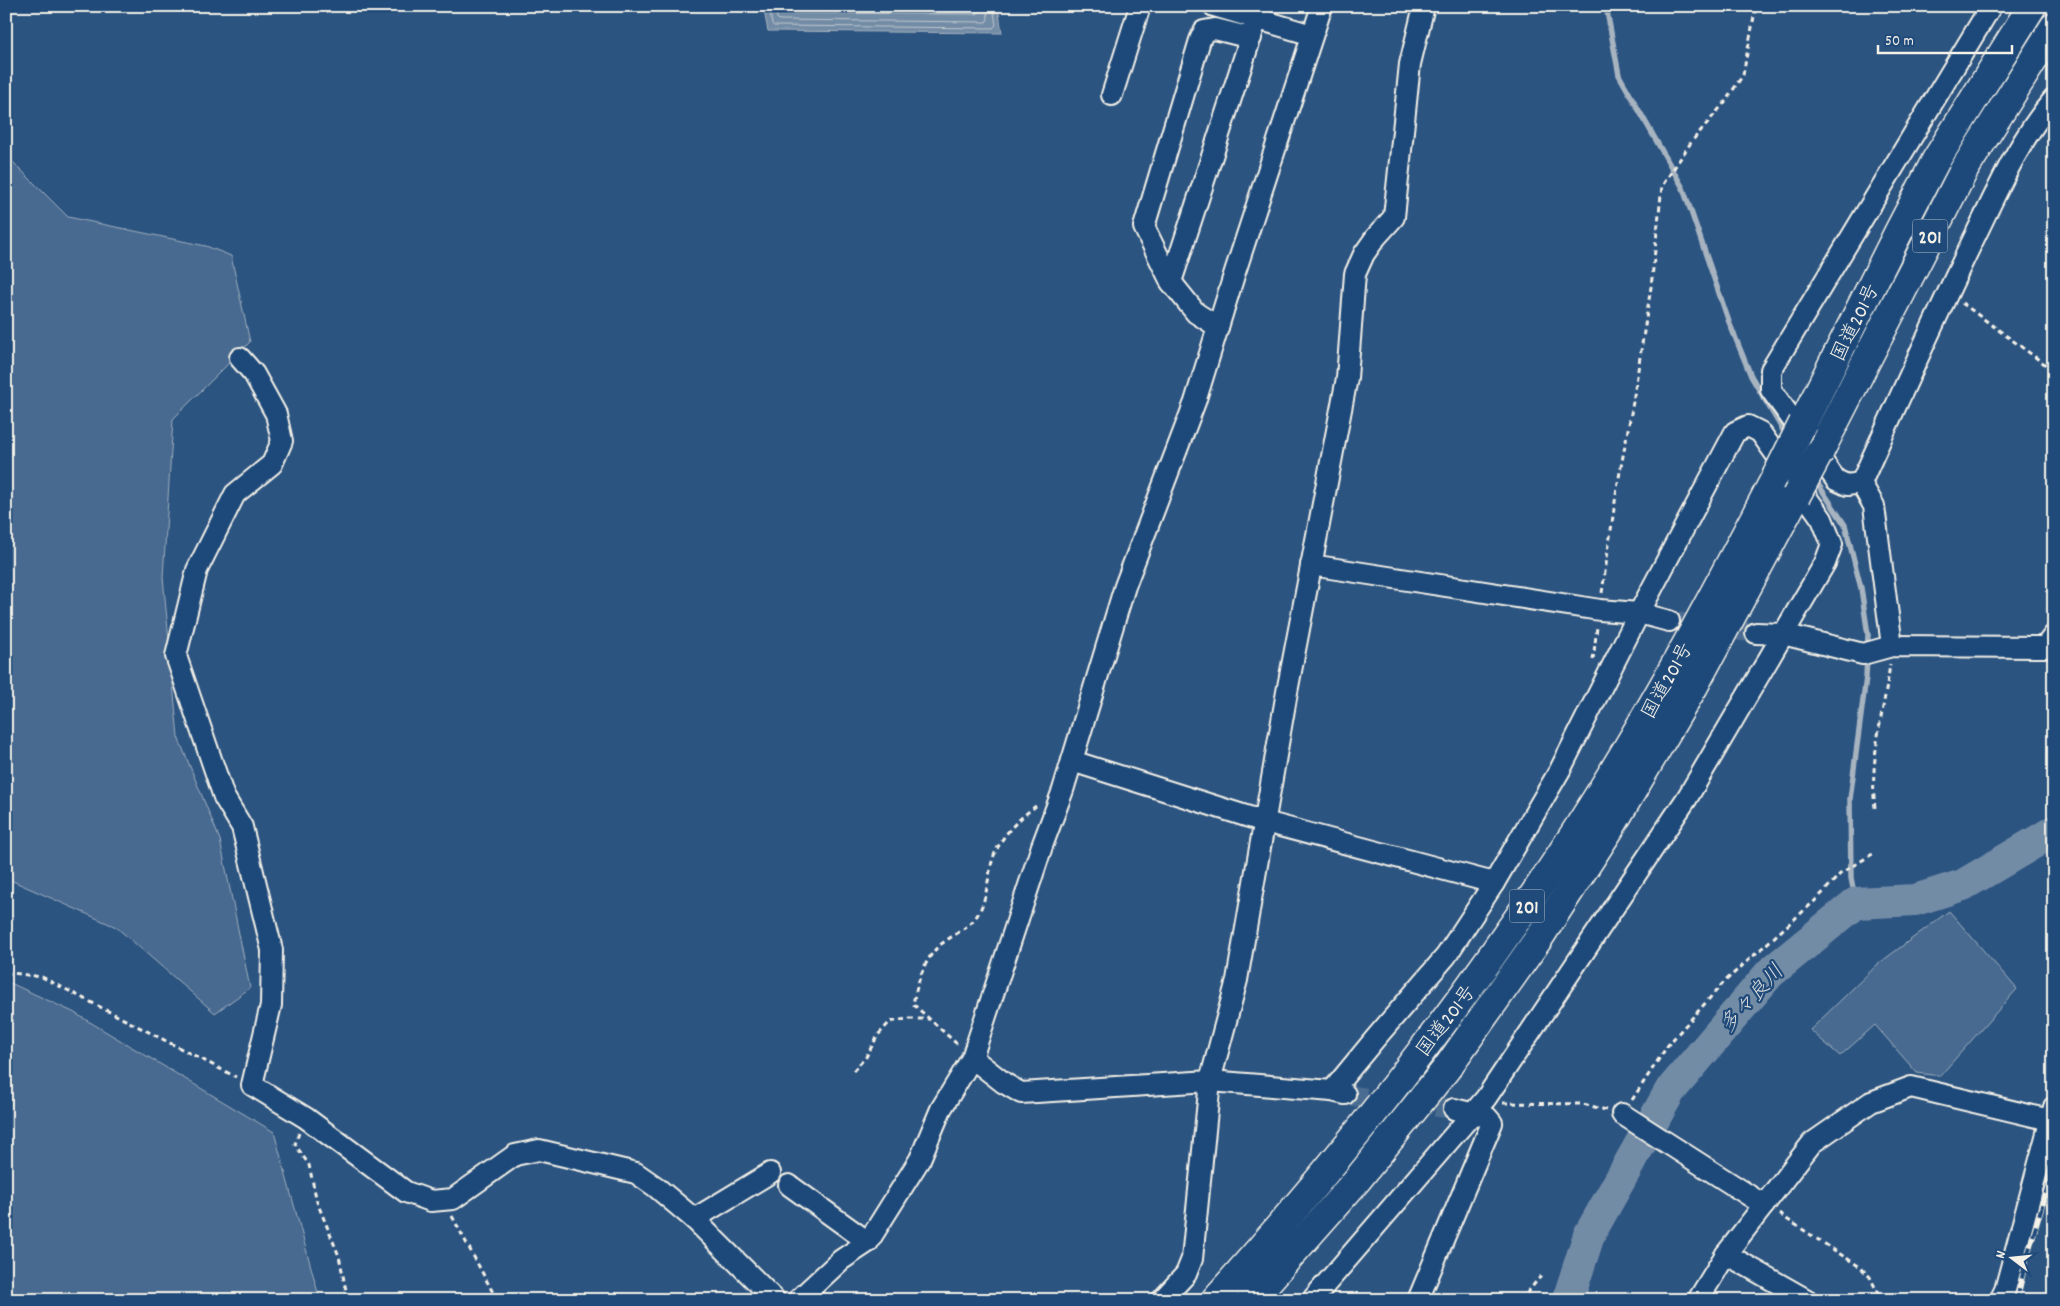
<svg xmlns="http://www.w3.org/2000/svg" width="2060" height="1306" viewBox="0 0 2060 1306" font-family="Dekko,'Klee One',sans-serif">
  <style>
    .green { fill: #496b90; stroke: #9eaebc }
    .water { fill: #738ca6; stroke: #a7b4c0 }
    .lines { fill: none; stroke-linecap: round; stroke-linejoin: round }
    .shore { stroke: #c0c9ce; stroke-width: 1 }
    .stream { stroke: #a7b4c0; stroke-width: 5.5 }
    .river { stroke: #738ca6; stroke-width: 32 }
    .minor-tunnel { stroke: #4a6c90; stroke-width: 20; stroke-dasharray: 20 10; stroke-linecap: butt }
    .minor-casing { stroke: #f4f1e8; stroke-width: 24 }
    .highway-casing { stroke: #f4f1e8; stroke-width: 31 }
    .path { stroke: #f4f1e8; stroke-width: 3; stroke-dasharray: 5 4; stroke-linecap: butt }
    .minor { stroke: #1f4a7a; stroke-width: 20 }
    .highway { stroke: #1f4a7a; stroke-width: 28 }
    .rail-casing { stroke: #f4f1e8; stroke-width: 5.5 }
    .rail { stroke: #1f4a7a; stroke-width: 4; stroke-dasharray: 11; stroke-linecap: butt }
    .highway-bridge-casing { stroke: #f4f1e8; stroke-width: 31; stroke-linecap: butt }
    .highway-bridge { stroke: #1f4a7a; stroke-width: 28 }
    .labels { text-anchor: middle; stroke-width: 4.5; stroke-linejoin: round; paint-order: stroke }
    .shield { fill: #1f4a7a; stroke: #b4bfc7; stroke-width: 1 }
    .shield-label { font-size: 19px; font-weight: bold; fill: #f4f1e8 }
    .street-label { font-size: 20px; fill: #f4f1e8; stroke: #1f4a7a }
    .water-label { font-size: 21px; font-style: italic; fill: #dadddb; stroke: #1f4a7a }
  </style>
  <rect width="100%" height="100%" fill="#2c5481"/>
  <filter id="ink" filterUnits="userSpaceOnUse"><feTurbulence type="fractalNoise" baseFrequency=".02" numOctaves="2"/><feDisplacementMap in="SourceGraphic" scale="10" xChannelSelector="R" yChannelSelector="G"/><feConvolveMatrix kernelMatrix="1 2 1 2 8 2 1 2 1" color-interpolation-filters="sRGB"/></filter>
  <g filter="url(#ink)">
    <g class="green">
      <path d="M6,155L68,217L206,246L231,256L250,342L173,419L163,577L178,737L220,840L250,988L215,1013L116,927L6,878Z"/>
      <path d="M1949,911L2017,989L1940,1076L1917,1073L1875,1025L1840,1056L1810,1030L1878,964Z"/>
      <path d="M6,981L73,1012L274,1132L320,1300H6Z"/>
    </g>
    <path class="water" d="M763,6H998L1002,33L768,31Z"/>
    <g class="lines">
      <g class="shore">
        <path d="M769,6L772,24L774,26L993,28L996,25L993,6"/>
        <path d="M775,6L777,18L779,20L986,22L988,19L987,6"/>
        <path d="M783,6L786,13L977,14L979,12V6"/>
      </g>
      <g class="stream">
        <path d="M1606,6L1619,75L1683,188L1729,322L1751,376L1787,437"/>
        <path d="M1814,478L1845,525L1861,588L1868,635L1866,677L1850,799L1851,878L1856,903"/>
      </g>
      <path class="river" d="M1568,1300L1589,1235L1670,1091L1770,973L1856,903L1915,900L1963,885L2054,831"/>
      <g class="minor-tunnel">
        <path d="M1669,621L1756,633"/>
        <path d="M1346,1095L1454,1109"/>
      </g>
      <defs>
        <g id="minor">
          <path d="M1214,6L1312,35"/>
          <path d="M1251,38L1215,29L1204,31L1200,40L1144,227L1171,282L1261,6"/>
          <path d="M1112,95L1140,6"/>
          <path d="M1171,282L1196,313L1218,327"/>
          <path d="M240,358L254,374L276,414L282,441L272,464L235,494L197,570L176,656L224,797L242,827L272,950L271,1005L252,1085L306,1118L406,1192L431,1201L453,1199L515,1155L539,1150L636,1173L656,1187L694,1219L775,1300"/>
          <path d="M1861,483L1847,485L1836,480L1771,390V370L1991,6"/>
          <path d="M1861,483C1899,399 1936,316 1976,234C1999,187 2020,138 2054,99"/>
          <path d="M1861,483L1874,506L1892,646"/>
          <path d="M1311,565L1600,610L1639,613L1669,621"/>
          <path d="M1756,633L1783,634L1863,654L1892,646L2045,647L2054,635"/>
          <path d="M1072,761L1265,822L1494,883"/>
          <path d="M972,1058L1004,1083L1021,1093L1210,1081L1332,1091L1345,1094"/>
          <path d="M1622,1114L1764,1205"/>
          <path d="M789,1185L868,1242"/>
          <path d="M694,1219L770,1173"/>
          <path d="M1726,1254L1807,1300"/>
          <path d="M798,1300L841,1260L868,1242L920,1159L941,1109L972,1058L1042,846L1063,790L1125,586L1195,402L1235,272L1322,6"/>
          <path d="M1162,1300L1186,1274L1192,1259L1210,1081L1237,980L1287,692L1347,378L1355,274L1364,254L1376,237L1394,217L1410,64L1424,6"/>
          <path d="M1312,1300L1486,1098L1687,798L1825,563L1832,544L1822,519L1760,432L1748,426L1735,432L1639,613L1560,770L1494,883L1446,956L1374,1040L1332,1091"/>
          <path d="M1418,1300L1492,1123L1487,1117L1454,1109"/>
          <path d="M1698,1300L1726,1254L1812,1143L1871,1102L1911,1087L2054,1121"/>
          <path d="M2000,1300L2005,1290L2054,1107"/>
        </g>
        <g id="highway">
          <path d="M1803,423L1899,231L1936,160L2032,6"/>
          <path d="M1819,453L1964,170L2054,27"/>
          <path d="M1215,1300C1348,1152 1471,995 1578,828C1652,713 1716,591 1779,471"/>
          <path d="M1251,1300L1357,1180L1447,1068L1539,938L1609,830L1694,686L1796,496"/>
        </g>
      </defs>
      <use href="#minor" class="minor-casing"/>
      <use href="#highway" class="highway-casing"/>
      <g class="path">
        <path d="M1962,303L2054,371"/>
        <path d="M1602,593L1617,488L1632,408L1651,287L1662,186L1692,141L1725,102L1743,75L1756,6"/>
        <path d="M1593,660L1597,627"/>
        <path d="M1875,808C1869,759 1884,712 1890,664"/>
        <path d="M6,974L12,973L42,977L236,1077"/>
        <path d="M957,1044L913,1004C917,984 924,959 940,945C951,936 967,929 976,917C988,900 987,878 993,858C1001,836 1017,820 1036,806"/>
        <path d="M853,1071L866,1057L878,1035L890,1022L906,1019H929"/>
        <path d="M1632,1100L1668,1045L1724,982L1818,898L1841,873L1876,852"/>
        <path d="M1503,1103L1583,1104L1606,1110"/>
        <path d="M299,1133L295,1144L309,1165L317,1202L339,1256L348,1300"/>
        <path d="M1779,1214L1860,1267L1870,1277L1881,1300"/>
        <path d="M452,1216L497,1300"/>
        <path d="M1521,1300L1541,1276"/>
      </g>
      <use href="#minor" class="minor"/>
      <use href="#highway" class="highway"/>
      <defs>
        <path id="rail" d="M2017,1300L2026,1260L2054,1165"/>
      </defs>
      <use href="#rail" class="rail-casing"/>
      <use href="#rail" class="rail"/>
      <defs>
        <g id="highway-bridge">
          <path d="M1779,471L1803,423"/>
          <path d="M1796,496L1819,453"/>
        </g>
      </defs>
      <use href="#highway-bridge" class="highway-bridge-casing"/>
      <use href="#highway-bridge" class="highway-bridge"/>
    </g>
  </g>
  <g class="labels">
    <g class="shield">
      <rect x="1912.5" y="219.5" width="35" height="33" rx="4"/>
      <rect x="1509.5" y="889.5" width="35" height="33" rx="4"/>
    </g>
    <g class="shield-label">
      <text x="1930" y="243">201</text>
      <text x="1527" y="913">201</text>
    </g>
    <g class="street-label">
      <text transform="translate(1854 322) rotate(-64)" y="7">国道201号</text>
      <text transform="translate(1666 680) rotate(-61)" y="7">国道201号</text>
      <text transform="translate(1445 1020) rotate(-53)" y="7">国道201号</text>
    </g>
    <g class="water-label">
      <text transform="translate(1751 998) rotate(-48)" y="7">多々良川</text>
    </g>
  </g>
  <rect width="2060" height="1306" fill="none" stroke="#1f4a7a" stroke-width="25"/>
  <rect x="12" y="12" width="2035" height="1281" fill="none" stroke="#f4f1e8" stroke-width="2" filter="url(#ink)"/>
  <g transform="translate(2012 1258) rotate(286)" stroke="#1f4a7a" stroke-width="4" paint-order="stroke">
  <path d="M0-4L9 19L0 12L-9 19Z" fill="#f4f1e8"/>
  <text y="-8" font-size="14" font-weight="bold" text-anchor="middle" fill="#f4f1e8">N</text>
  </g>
  <path d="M1878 45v8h134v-8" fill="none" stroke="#f4f1e8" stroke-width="2.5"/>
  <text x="1885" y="45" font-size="15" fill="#f4f1e8" stroke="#1f4a7a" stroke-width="4" paint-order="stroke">50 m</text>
</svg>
